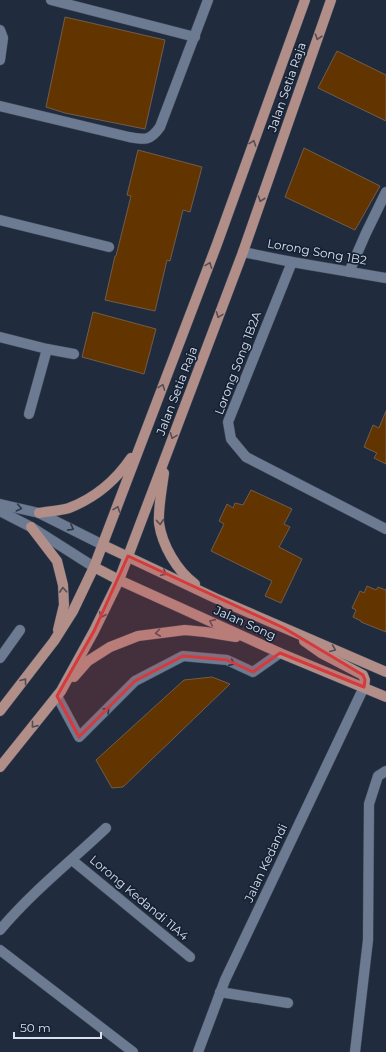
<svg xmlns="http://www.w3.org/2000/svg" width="386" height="1052" viewBox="0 0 386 1052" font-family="Montserrat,sans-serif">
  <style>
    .building { fill: #623400; stroke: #715c4a }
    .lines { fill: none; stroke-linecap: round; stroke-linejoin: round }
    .minor-casing { stroke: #3f4959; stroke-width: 11 }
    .major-casing { stroke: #3f4959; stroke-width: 11 }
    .minor { stroke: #6c7b91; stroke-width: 10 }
    .major { stroke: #b28e89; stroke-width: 10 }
    .oneway { stroke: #544d56 }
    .oneway2 { stroke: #2c384b }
    .marked { fill: #d63a3c; fill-opacity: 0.2; stroke: #d63a3c; stroke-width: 3; stroke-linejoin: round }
    .labels { text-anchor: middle; stroke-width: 3.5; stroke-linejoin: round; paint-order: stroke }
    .street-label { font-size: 12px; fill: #d9e1ee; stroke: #162234 }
  </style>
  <rect width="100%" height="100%" fill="#202c3e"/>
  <g class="building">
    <path d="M65,17L165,40L145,129L65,113L46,107Z"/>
    <path d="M337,51L386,75V121L318,88Z"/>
    <path d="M304,148L380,186L355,230L285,197Z"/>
    <path d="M138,150L202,167L190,212L183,210L170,261L167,260L155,311L105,300L115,256H116L131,196L127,195Z"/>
    <path d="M93,312L156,329L144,374L82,357Z"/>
    <path d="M386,411V464L374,458L377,453L364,447L373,425L379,428Z"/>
    <path d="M251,490L292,509L284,524L290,527L279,547L302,559L281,603L265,596L272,581L211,551L224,524L219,521L227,504L233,508L235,503L243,505Z"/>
    <path d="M367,586L376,590L378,587L386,590V632L361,622V621L353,617L356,610L352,608L360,591L364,593Z"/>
    <path d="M212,677L230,684L123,787L112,788L96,760L184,680Z"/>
  </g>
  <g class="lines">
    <defs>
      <g id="minor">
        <path d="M51,0L195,37"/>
        <path d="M0,30L3,38L0,60"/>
        <path d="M0,106L129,137C145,140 150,141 160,127L208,0"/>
        <path d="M0,220L109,247"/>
        <path d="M243,252L292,262L386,278"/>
        <path d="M292,262L228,422L231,439L246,457L386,529"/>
        <path d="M349,272L366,233L386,192"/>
        <path d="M0,337L47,349L74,354"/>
        <path d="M29,414L47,349"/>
        <path d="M0,504L39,513L103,545"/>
        <path d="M0,511L31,527L94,567"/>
        <path d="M0,658L20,630"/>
        <path d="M57,696L79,737L135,681L183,656L227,660L253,672L280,653"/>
        <path d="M72,860L190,957"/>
        <path d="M0,930C32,892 70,862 106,828"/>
        <path d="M0,950L133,1052"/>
        <path d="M220,992L288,1003"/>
        <path d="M198,1052L225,980L364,687"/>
        <path d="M355,1052L368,940L369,804L378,776L386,771"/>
      </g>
      <g id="major">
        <path d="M164,473C162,489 158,508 159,523C162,545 177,571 195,584"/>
        <path d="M39,513C48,511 60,511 69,508C95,498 116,480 131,458"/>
        <path d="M31,527L57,561L63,585L64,605L58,630"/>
        <path d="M103,545L215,598L386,672"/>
        <path d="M94,567L119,580L280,653L386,697"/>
        <path d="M304,641L321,653L363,675L365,680L364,687"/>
        <path d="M74,677L88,661L110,647L138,636L185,630L205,632L236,637"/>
        <path d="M0,711L54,641L73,611L94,567L217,244L305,0"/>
        <path d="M0,767L61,691L94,631L119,580L243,252L331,0"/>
      </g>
    </defs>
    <use href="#minor" class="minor-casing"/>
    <use href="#major" class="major-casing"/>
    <use href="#minor" class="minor"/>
    <use href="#major" class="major"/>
  </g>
  <defs><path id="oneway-chevron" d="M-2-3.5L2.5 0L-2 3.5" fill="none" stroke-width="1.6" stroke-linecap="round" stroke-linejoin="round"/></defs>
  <g class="oneway">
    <use href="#oneway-chevron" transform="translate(318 37) rotate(109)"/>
    <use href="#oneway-chevron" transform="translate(253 143) rotate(-70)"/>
    <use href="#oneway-chevron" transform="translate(261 199) rotate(109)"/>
    <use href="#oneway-chevron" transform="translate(209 265) rotate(-69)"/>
    <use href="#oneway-chevron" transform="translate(219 315) rotate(111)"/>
    <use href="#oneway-chevron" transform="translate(162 387) rotate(-69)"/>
    <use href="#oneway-chevron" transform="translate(173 436) rotate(111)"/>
    <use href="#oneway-chevron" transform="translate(117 509) rotate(-70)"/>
    <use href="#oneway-chevron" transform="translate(160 522) rotate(85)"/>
    <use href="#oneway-chevron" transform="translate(164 573) rotate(26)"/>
    <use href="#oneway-chevron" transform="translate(63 590) rotate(-93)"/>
    <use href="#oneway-chevron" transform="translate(102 615) rotate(115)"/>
    <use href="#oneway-chevron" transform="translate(212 622) rotate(-156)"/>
    <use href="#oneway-chevron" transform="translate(158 633) rotate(173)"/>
    <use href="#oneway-chevron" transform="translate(333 649) rotate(23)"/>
    <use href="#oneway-chevron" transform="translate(24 681) rotate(-52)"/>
    <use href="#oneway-chevron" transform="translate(34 725) rotate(129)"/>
  </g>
  <g class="oneway2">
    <use href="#oneway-chevron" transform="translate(19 508) rotate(12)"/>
    <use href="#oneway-chevron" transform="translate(71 528) rotate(28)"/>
    <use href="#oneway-chevron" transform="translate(232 663) rotate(24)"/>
    <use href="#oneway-chevron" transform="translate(107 710) rotate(-45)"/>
  </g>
  <path class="marked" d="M128,556L284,628L363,675L365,680L364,687L280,653L253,672L227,660L183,656L135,681L79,737L57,696L94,631Z"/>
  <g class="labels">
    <g class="street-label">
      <text transform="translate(287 87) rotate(-71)" y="4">Jalan Setia Raja</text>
      <text transform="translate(317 252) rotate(10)" y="4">Lorong Song 1B2</text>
      <text transform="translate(238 363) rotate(-69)" y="4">Lorong Song 1B2A</text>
      <text transform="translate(177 391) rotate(-69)" y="4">Jalan Setia Raja</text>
      <text transform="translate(245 623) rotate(24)" y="4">Jalan Song</text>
      <text transform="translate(266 863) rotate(-65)" y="4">Jalan Kedandi</text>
      <text transform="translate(139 898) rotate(40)" y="4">Lorong Kedandi 11A4</text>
    </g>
  </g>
  <path d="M14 1032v6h87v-6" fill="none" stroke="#d9e1ee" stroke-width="2"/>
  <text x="20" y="1032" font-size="12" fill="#d9e1ee" stroke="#162234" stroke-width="3" paint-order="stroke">50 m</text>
</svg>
